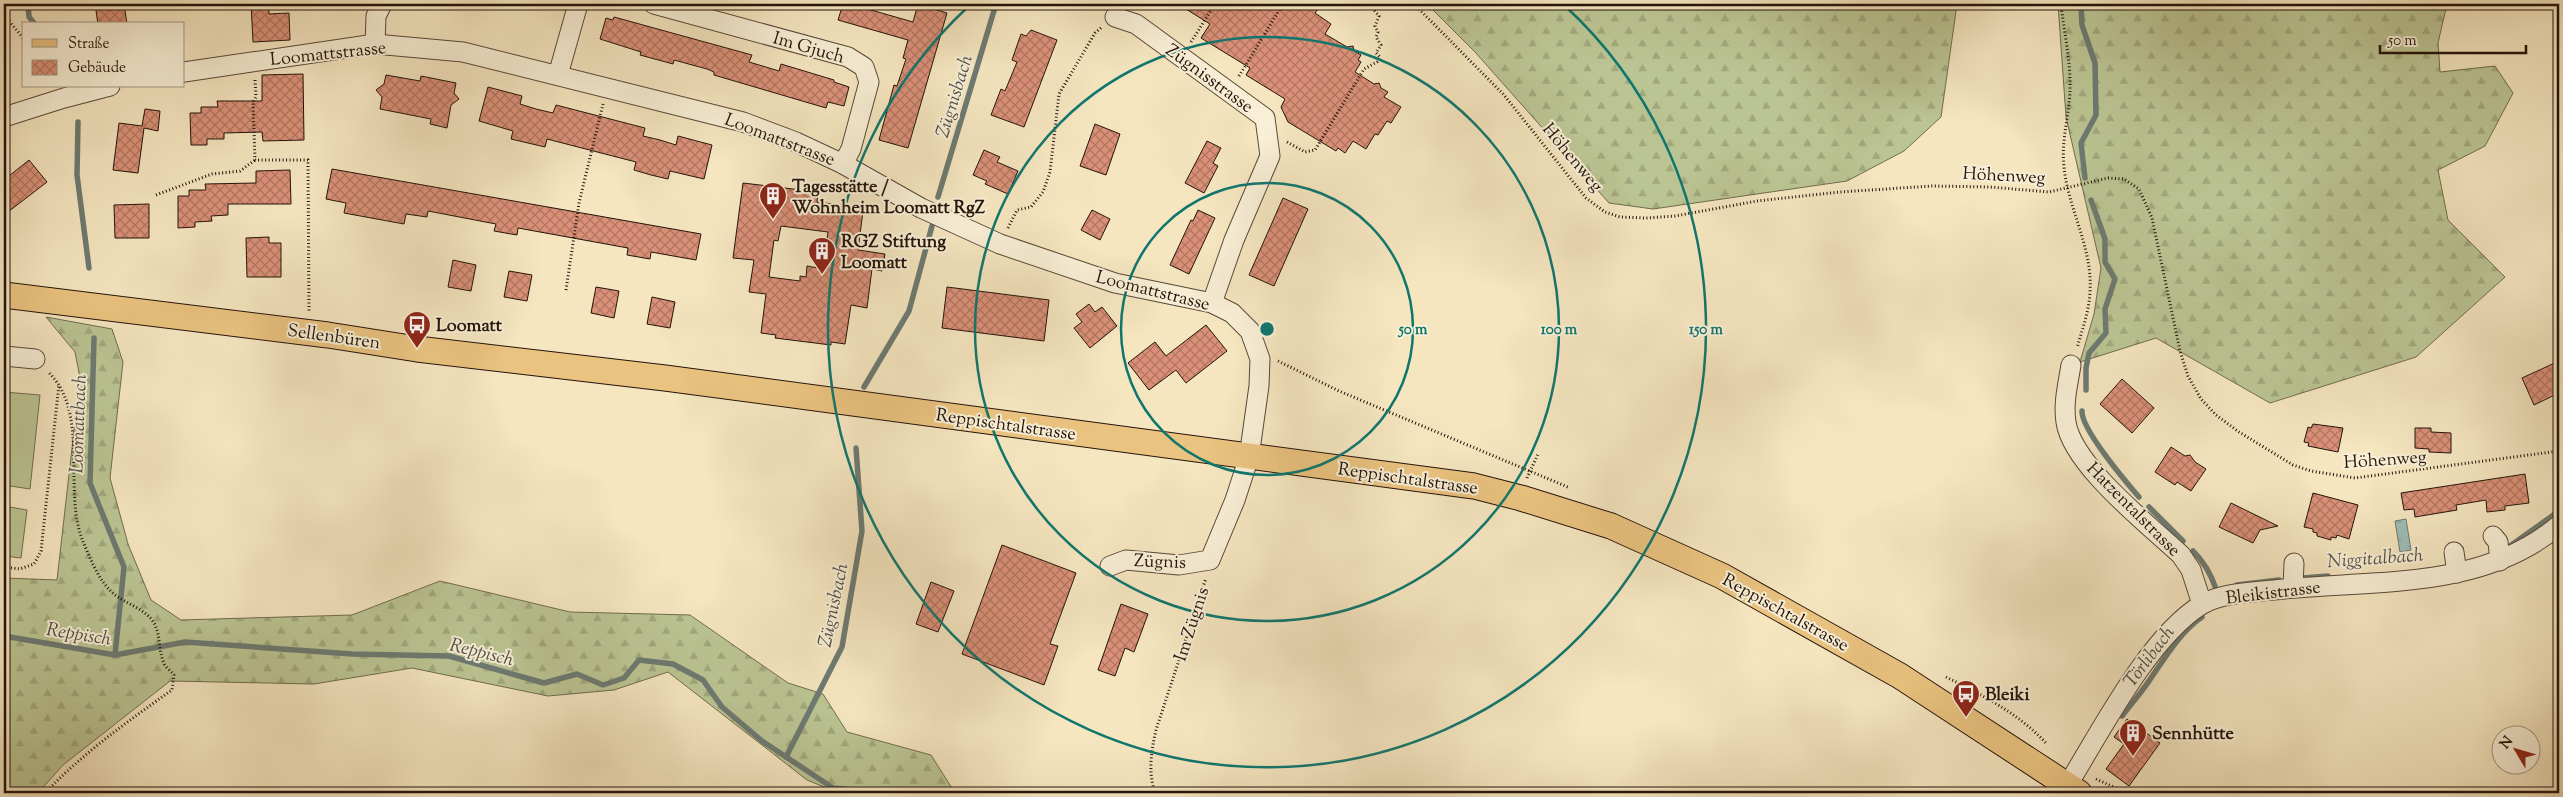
<svg xmlns="http://www.w3.org/2000/svg" width="2563" height="797" viewBox="0 0 2563 797" font-family="'Sorts Mill Goudy',serif">
  <style>
    .forest { fill: url(#forest-firs); stroke: #706c4e }
    .pitch { fill: #bbc593; stroke: #706c4e }
    .water { fill: url(#water-ripples); stroke: #6d7a72 }
    .lines { fill: none; stroke-linecap: round; stroke-linejoin: round }
    .stream { stroke: #6d7a72; stroke-width: 5.5 }
    .building { fill: url(#building-cross-hatch); stroke: #24130a; fill-rule: evenodd }
    .minor-casing { stroke: #584838; stroke-width: 21 }
    .major-casing { stroke: #24130a; stroke-width: 27 }
    .path { stroke: #24130a; stroke-width: 3; stroke-dasharray: 1 2.5; stroke-linecap: butt }
    .minor { stroke: #f8efd6; stroke-width: 19 }
    .major { stroke: #eac380; stroke-width: 25 }
    .ring { fill: none; stroke: #0f766e; stroke-width: 2.5 }
    .labels { text-anchor: middle; stroke-width: 4; stroke-linejoin: round; paint-order: stroke }
    .street-label { font-size: 18px; fill: #24130a; stroke: #f8efd6 }
    .poi-label { font-size: 18px; font-weight: bold; fill: #24130a; stroke: #f8efd6; text-anchor: start }
    .water-label { font-size: 19px; font-style: italic; fill: #4e4f47; stroke: #f8efd6 }
    .centre { fill: #0f766e; stroke: #f8efd6; stroke-width: 2.5 }
    .ring-label { font-size: 15px; text-anchor: middle; font-weight: bold; fill: #0f766e; stroke: #f8efd6; stroke-width: 4; stroke-linejoin: round; paint-order: stroke }
  </style>
  <defs>
    <pattern id="forest-firs" width="22" height="20" patternUnits="userSpaceOnUse" patternTransform="scale(1.25)"><rect width="22" height="20" fill="#bbc593"/><path d="M5 1l3.5 6h-7zM16 11l3.5 6h-7z" fill="#a1a87d"/></pattern>
    <pattern id="water-ripples" width="26" height="14" patternUnits="userSpaceOnUse" patternTransform="scale(1.25)"><rect width="26" height="14" fill="#9dbeb8"/><path d="M2 4q2-2 4 0t4 0M15 11q2-2 4 0t4 0" fill="none" stroke="#87a29d"/></pattern>
    <pattern id="building-cross-hatch" width="8" height="8" patternUnits="userSpaceOnUse" patternTransform="scale(1.25)"><rect width="8" height="8" fill="#db9178"/><path d="M0 0l8 8M0 8l8-8" fill="none" stroke="#b17561"/></pattern>
  </defs>
  <rect width="100%" height="100%" fill="#f5e6c0"/>
  <filter id="stains"><feTurbulence type="fractalNoise" baseFrequency=".004" numOctaves="4"/><feColorMatrix values="0 0 0 0 .2 0 0 0 0 .09 0 0 0 0 .02 0 0 0 .5 -.17"/></filter>
  <radialGradient id="worn" r=".72"><stop offset=".6" stop-color="#630" stop-opacity="0"/><stop offset="1" stop-color="#630" stop-opacity=".3"/></radialGradient>
  <g class="forest">
    <path d="M1427,4H1957L1941,117L1904,151L1847,181L1653,209L1609,203L1475,52Z"/>
    <path d="M2058,4H2447L2438,43L2440,72L2495,66L2513,93L2485,146L2438,170L2448,220L2505,277L2416,357L2270,403L2156,338L2080,362L2094,314L2101,268L2066,117Z"/>
    <path d="M46,317L112,329L123,362L110,478L128,544L151,600L181,620L352,615L440,581L570,612L690,615L788,683L823,694L847,732L931,755L955,793H839L807,780L668,672L614,690L548,696L412,668L314,684L170,681L63,765L38,793H4V578L57,580L80,378L75,352Z"/>
  </g>
  <g class="pitch">
    <path d="M4,392L40,395L30,489L4,485Z"/>
    <path d="M4,506L27,510L21,558L4,556Z"/>
  </g>
  <path class="water" d="M2406,519L2411,550L2400,552L2395,521Z"/>
  <g class="lines">
    <g class="stream">
      <path d="M28,4L29,17L35,24"/>
      <path d="M2081,4L2082,25L2095,63L2096,115L2081,143L2085,178"/>
      <path d="M78,122L77,175L89,268"/>
      <path d="M938,197L996,4"/>
      <path d="M94,338L90,483L124,567L115,655"/>
      <path d="M864,387L909,311L932,226"/>
      <path d="M2086,390V368L2089,353L2106,333L2105,309L2115,279L2105,262V239L2091,200"/>
      <path d="M2082,411C2081,429 2126,482 2139,497"/>
      <path d="M2149,507L2183,541"/>
      <path d="M2510,546L2559,511"/>
      <path d="M2193,551C2205,563 2211,574 2216,589"/>
      <path d="M2302,578L2328,576"/>
      <path d="M2237,585L2279,580"/>
      <path d="M4,636L115,655L185,642L352,654L449,656L544,683L577,674L603,685L624,678L639,660L673,664L703,680L722,707L762,741L833,788L863,791L867,793"/>
      <path d="M2122,716C2131,704 2141,693 2149,681C2165,658 2179,633 2202,617"/>
      <path d="M786,757L842,647L862,531L856,448"/>
    </g>
  </g>
  <g class="building">
    <path d="M95,4H124L127,24H98Z"/>
    <path d="M251,4H269V14L289,13L290,40L253,42Z"/>
    <path d="M843,4H850L913,22L918,4L947,13L908,148L879,140L894,85L897,86L906,59L903,58L908,40L838,20Z"/>
    <path d="M1178,4H1322L1315,13L1331,24L1325,34L1347,47L1353,46L1354,51L1361,55L1358,60L1361,62L1355,72L1374,84L1379,83L1381,88L1388,92L1384,97L1401,107L1391,123L1387,121L1378,135L1375,134L1366,149L1353,141L1345,153L1338,148L1336,151L1288,122L1281,107L1285,99L1246,75L1250,68L1201,38L1210,24Z"/>
    <path d="M614,17L752,55L749,62L779,71L781,64L834,80V82L849,87L844,106L828,102L826,108L714,75V72L707,69L674,60L673,64L640,55L641,52L600,39L606,18L613,20Z"/>
    <path d="M1031,30L1057,40L1024,127L991,115L1001,89L1005,91L1017,62L1012,60L1021,34L1026,36Z"/>
    <path d="M303,74L304,140L263,141L262,132L224,133V139H207V145H191L190,113H201V107H218L217,101H262V75Z"/>
    <path d="M386,75L420,81L421,76L456,83L454,93L459,99L451,105L447,128L430,124L431,119L380,109L382,97L376,90L384,84Z"/>
    <path d="M488,87L522,96L520,104L536,109L553,113L556,105L645,128L643,136L660,140L676,145L678,136L712,145L704,179L670,171L668,179L651,175L634,170L636,162L547,139L545,147L511,139L513,131L479,121Z"/>
    <path d="M145,109L160,111L158,131L144,128L138,173L113,170L119,123L142,126Z"/>
    <path d="M1095,124L1120,134L1106,175L1080,166Z"/>
    <path d="M1207,141L1221,148L1213,163L1218,166L1204,193L1185,183Z"/>
    <path d="M984,150L1000,157L997,162L1018,171L1008,194L985,184L987,181L973,175Z"/>
    <path d="M29,160L47,182L4,215V180Z"/>
    <path d="M332,169L701,234L696,260L651,252L650,259L627,255L628,248L518,228L517,235L494,231L496,224L428,211L427,217L406,214L404,224L344,213L346,203L326,199Z"/>
    <path d="M290,170L291,204H228V215L211,216L212,221L195,222V227L178,228V196H189V190H206L205,184L256,183V171Z"/>
    <path d="M743,183L818,192L817,202L849,206L848,209L863,211L858,250L885,254L882,271L872,269L867,308L851,305L845,344L831,342V345L775,338L776,335L761,333L766,294L749,292L754,260L733,258ZM781,226L828,232L824,263L819,262L818,268L807,266L806,277L800,276V281L769,277L774,240L778,241Z"/>
    <path d="M1283,198L1308,209L1274,286L1249,275Z"/>
    <path d="M149,204V238H115L114,205Z"/>
    <path d="M1092,210L1110,219L1100,240L1081,230Z"/>
    <path d="M1198,210L1215,218L1189,274L1170,265L1191,220L1193,221Z"/>
    <path d="M269,237V243H281V277H247L246,238Z"/>
    <path d="M453,260L476,265L471,291L448,287Z"/>
    <path d="M509,271L532,275L527,301L504,297Z"/>
    <path d="M596,287L619,291L614,318L591,313Z"/>
    <path d="M947,287L1049,300L1044,341L942,328Z"/>
    <path d="M652,297L675,302L670,328L647,324Z"/>
    <path d="M1089,304L1095,312L1102,307L1117,326L1090,348L1074,328L1082,322L1076,314Z"/>
    <path d="M1206,325L1227,351L1186,383L1176,370L1149,390L1128,363L1155,342L1166,356Z"/>
    <path d="M2559,361V393L2534,405L2522,378Z"/>
    <path d="M2122,379L2154,408L2132,433L2100,404Z"/>
    <path d="M2313,424L2343,428L2338,452L2308,446L2309,443L2304,442L2308,427L2311,428Z"/>
    <path d="M2415,428H2431V432L2451,433V453L2429,452V449L2415,448Z"/>
    <path d="M2171,447L2185,456L2190,455L2195,462L2206,469L2191,491L2177,482L2175,485L2155,472Z"/>
    <path d="M2525,474L2529,503L2505,506V510L2487,512L2486,500L2456,505L2457,510L2415,517L2414,509L2404,510L2401,493Z"/>
    <path d="M2313,493L2358,505L2349,539L2337,535L2336,538L2331,537V540L2317,536V533L2313,532V529L2304,527Z"/>
    <path d="M2231,503L2278,526L2260,530L2253,543L2219,527Z"/>
    <path d="M1002,545L1076,573L1050,644L1058,646L1044,685L962,654Z"/>
    <path d="M931,582L954,591L938,632L916,624Z"/>
    <path d="M1121,604L1148,614L1134,652L1125,648L1115,676L1098,670Z"/>
    <path d="M2127,719L2160,743L2129,786L2106,769L2124,744L2114,737Z"/>
  </g>
  <g class="lines">
    <defs>
      <g id="minor">
        <path d="M654,4L848,57L864,67L869,82L851,149L843,164"/>
        <path d="M1115,17L1136,24L1265,118L1270,156L1234,240L1212,303"/>
        <path d="M375,44L376,16L382,4"/>
        <path d="M184,72L375,44L463,52L743,122L796,142L843,164L921,208L1000,244L1115,283L1212,303L1232,313L1250,331L1260,359L1259,386L1249,457L1235,500L1210,560L1179,565L1126,560L1110,566"/>
        <path d="M558,75L578,4"/>
        <path d="M4,117L64,98L110,86"/>
        <path d="M4,356L35,359"/>
        <path d="M2071,365C2068,384 2063,403 2066,422C2072,465 2149,525 2181,555L2191,570L2202,604"/>
        <path d="M2493,536L2498,542L2500,561"/>
        <path d="M2454,552L2457,573"/>
        <path d="M2293,587L2294,563"/>
        <path d="M2067,786C2100,733 2148,638 2201,605C2220,593 2252,592 2274,590C2370,579 2480,592 2559,525"/>
      </g>
      <path id="major" d="M4,295L328,335L417,349L665,378L1474,486L1521,498L1611,526L1722,576L1900,676L2079,793"/>
    </defs>
    <use href="#minor" class="minor-casing"/>
    <use href="#major" class="major-casing"/>
    <g class="path">
      <path d="M5,4L9,21L24,39"/>
      <path d="M1414,4L1504,95L1586,198L1605,212L1620,217L1646,218L1675,216L1757,201L1840,192L1932,186L1990,187L2049,192L2108,178L2124,179L2139,189L2152,218L2180,351L2188,376L2201,399L2216,415L2239,432L2293,465L2311,471L2355,478L2559,451"/>
      <path d="M2061,4C2064,32 2071,62 2070,91C2069,116 2061,141 2064,167C2068,209 2093,248 2090,292C2089,312 2082,330 2077,348"/>
      <path d="M1191,42L1215,4"/>
      <path d="M1239,76L1283,4"/>
      <path d="M255,80L256,97L253,102L255,160H308L309,312"/>
      <path d="M1287,142L1305,152L1315,150L1364,69L1377,62L1380,57L1376,53L1381,45L1376,37L1378,32L1375,26L1379,16L1369,4"/>
      <path d="M156,195L212,174L240,171L255,160"/>
      <path d="M1008,228L1017,210L1031,207L1043,192L1050,172L1059,94L1095,33L1102,27"/>
      <path d="M566,290L579,203L603,104"/>
      <path d="M1278,361L1339,391L1570,488"/>
      <path d="M1527,478L1538,454"/>
      <path d="M4,567L20,569L34,564L41,551L59,384"/>
      <path d="M1946,677C1982,695 2018,713 2046,743"/>
      <path d="M2096,779L2127,793"/>
      <path d="M45,793C82,754 128,721 172,690L174,675C171,671 165,667 164,663C158,650 161,636 154,623C146,609 126,604 114,594C99,582 89,556 82,539C63,488 90,411 48,372"/>
      <path d="M1155,793C1148,772 1151,752 1156,730L1206,578"/>
    </g>
    <use href="#minor" class="minor"/>
    <use href="#major" class="major"/>
  </g>
  <g class="ring">
    <circle cx="1267" cy="329" r="146"/>
    <circle cx="1267" cy="329" r="292"/>
    <path d="M1564 5A439 439 0 1 1 970 5"/>
  </g>
  <defs>
    <symbol id="building-pin" viewBox="-11 -11 22 30"><path d="M0 17L-7.5 6A9.5 9.5 0 1 1 7.5 6Z" fill="#8f2418" stroke="#f8efd6"/><path d="M-4-6H4V6H1V3H-1V6H-4ZM-2.5-4.3h1.7v1.8h-1.7ZM.8-4.3h1.7v1.8H.8ZM-2.5-1h1.7V.8h-1.7ZM.8-1h1.7V.8H.8Z" fill="#fff"/></symbol>
    <symbol id="bus-pin" viewBox="-11 -11 22 30"><path d="M0 17L-7.5 6A9.5 9.5 0 1 1 7.5 6Z" fill="#8f2418" stroke="#f8efd6"/><path d="M-5-6H5V4H4V6H2V4H-2V6H-4V4H-5ZM-3.5-4V0h7V-4ZM-3.5 1.2v1.5H-2V1.2ZM2 1.2v1.5H3.5V1.2Z" fill="#fff"/></symbol>
  </defs>
  <g fill-rule="evenodd">
    <use href="#building-pin" x="757" y="180" width="32" height="43"/>
    <use href="#building-pin" x="806" y="235" width="32" height="43"/>
    <use href="#bus-pin" x="401" y="309" width="32" height="43"/>
    <use href="#bus-pin" x="1950" y="678" width="32" height="43"/>
    <use href="#building-pin" x="2117" y="717" width="32" height="43"/>
  </g>
  <g class="labels">
    <g class="street-label">
      <text transform="translate(809 47) rotate(16)" y="6">Im Gjuch</text>
      <text transform="translate(328 53) rotate(-6)" y="6">Loomattstrasse</text>
      <text transform="translate(1210 78) rotate(36)" y="6">Zügnisstrasse</text>
      <text transform="translate(780 139) rotate(21)" y="6">Loomattstrasse</text>
      <text transform="translate(1573 157) rotate(50)" y="6">Höhenweg</text>
      <text transform="translate(2004 175) rotate(3)" y="6">Höhenweg</text>
      <text transform="translate(1153 290) rotate(14)" y="6">Loomattstrasse</text>
      <text transform="translate(334 336) rotate(8)" y="6">Sellenbüren</text>
      <text transform="translate(1006 424) rotate(8)" y="6">Reppischtalstrasse</text>
      <text transform="translate(2385 459) rotate(-4)" y="6">Höhenweg</text>
      <text transform="translate(1408 478) rotate(8)" y="6">Reppischtalstrasse</text>
      <text transform="translate(2134 509) rotate(45)" y="6">Hatzentalstrasse</text>
      <text transform="translate(1160 561) rotate(2)" y="6">Zügnis</text>
      <text transform="translate(2273 592) rotate(-7)" y="6">Bleikistrasse</text>
      <text transform="translate(1786 612) rotate(29)" y="6">Reppischtalstrasse</text>
      <text transform="translate(1191 624) rotate(-72)" y="6">Im Zügnis</text>
    </g>
    <g class="poi-label">
      <text x="792" y="192">Tagesstätte /<tspan x="792" dy="21">Wohnheim Loomatt RgZ</tspan></text>
      <text x="841" y="247">RGZ Stiftung<tspan x="841" dy="21">Loomatt</tspan></text>
      <text x="436" y="331">Loomatt</text>
      <text x="1985" y="700">Bleiki</text>
      <text x="2152" y="739">Sennhütte</text>
    </g>
    <g class="water-label">
      <text transform="translate(953 96) rotate(-73)" y="7">Zügnisbach</text>
      <text transform="translate(77 424) rotate(-88)" y="7">Loomattbach</text>
      <text transform="translate(2375 557) rotate(-4)" y="7">Niggitalbach</text>
      <text transform="translate(832 605) rotate(-78)" y="7">Zügnisbach</text>
      <text transform="translate(79 633) rotate(9)" y="7">Reppisch</text>
      <text transform="translate(482 651) rotate(14)" y="7">Reppisch</text>
      <text transform="translate(2148 656) rotate(-53)" y="7">Törlibach</text>
    </g>
  </g>
  <circle cx="1267" cy="329" r="8" class="centre"/>
  <g class="ring-label">
    <text x="1413" y="334">50 m</text>
    <text x="1559" y="334">100 m</text>
    <text x="1706" y="334">150 m</text>
  </g>
  <rect width="2563" height="797" fill="none" stroke="#f5e6c0" stroke-width="20"/>
  <rect x="5" y="5" width="2553" height="787" fill="none" stroke="#24130a" stroke-width="2.5"/>
  <rect x="10" y="10" width="2543" height="777" fill="none" stroke="#24130a"/>
  <rect x="22" y="22" width="162" height="65" fill="#f8efd6" stroke="#a39784"/>
  <rect x="32" y="39" width="25" height="8" fill="#eac380" stroke="#a39784"/>
  <text x="68" y="48" font-size="15" fill="#24130a">Straße</text>
  <rect x="32" y="60" width="25" height="15" fill="url(#building-cross-hatch)" stroke="#a39784"/>
  <text x="68" y="72" font-size="15" fill="#24130a">Gebäude</text>
  <g transform="translate(2516 750) rotate(308)"><circle r="24" fill="#f8efd6" stroke="#a39784"/>
  <path d="M0-4L9 19L0 12L-9 19Z" fill="#8f2418"/>
  <text y="-8" font-size="14" font-weight="bold" text-anchor="middle" fill="#24130a">N</text>
  </g>
  <path d="M2380 45v8h146v-8" fill="none" stroke="#24130a" stroke-width="2.5"/>
  <text x="2388" y="45" font-size="15" fill="#24130a" stroke="#f8efd6" stroke-width="4" paint-order="stroke">50 m</text>
  <rect width="100%" height="100%" filter="url(#stains)"/>
  <rect width="100%" height="100%" fill="url(#worn)"/>
</svg>
